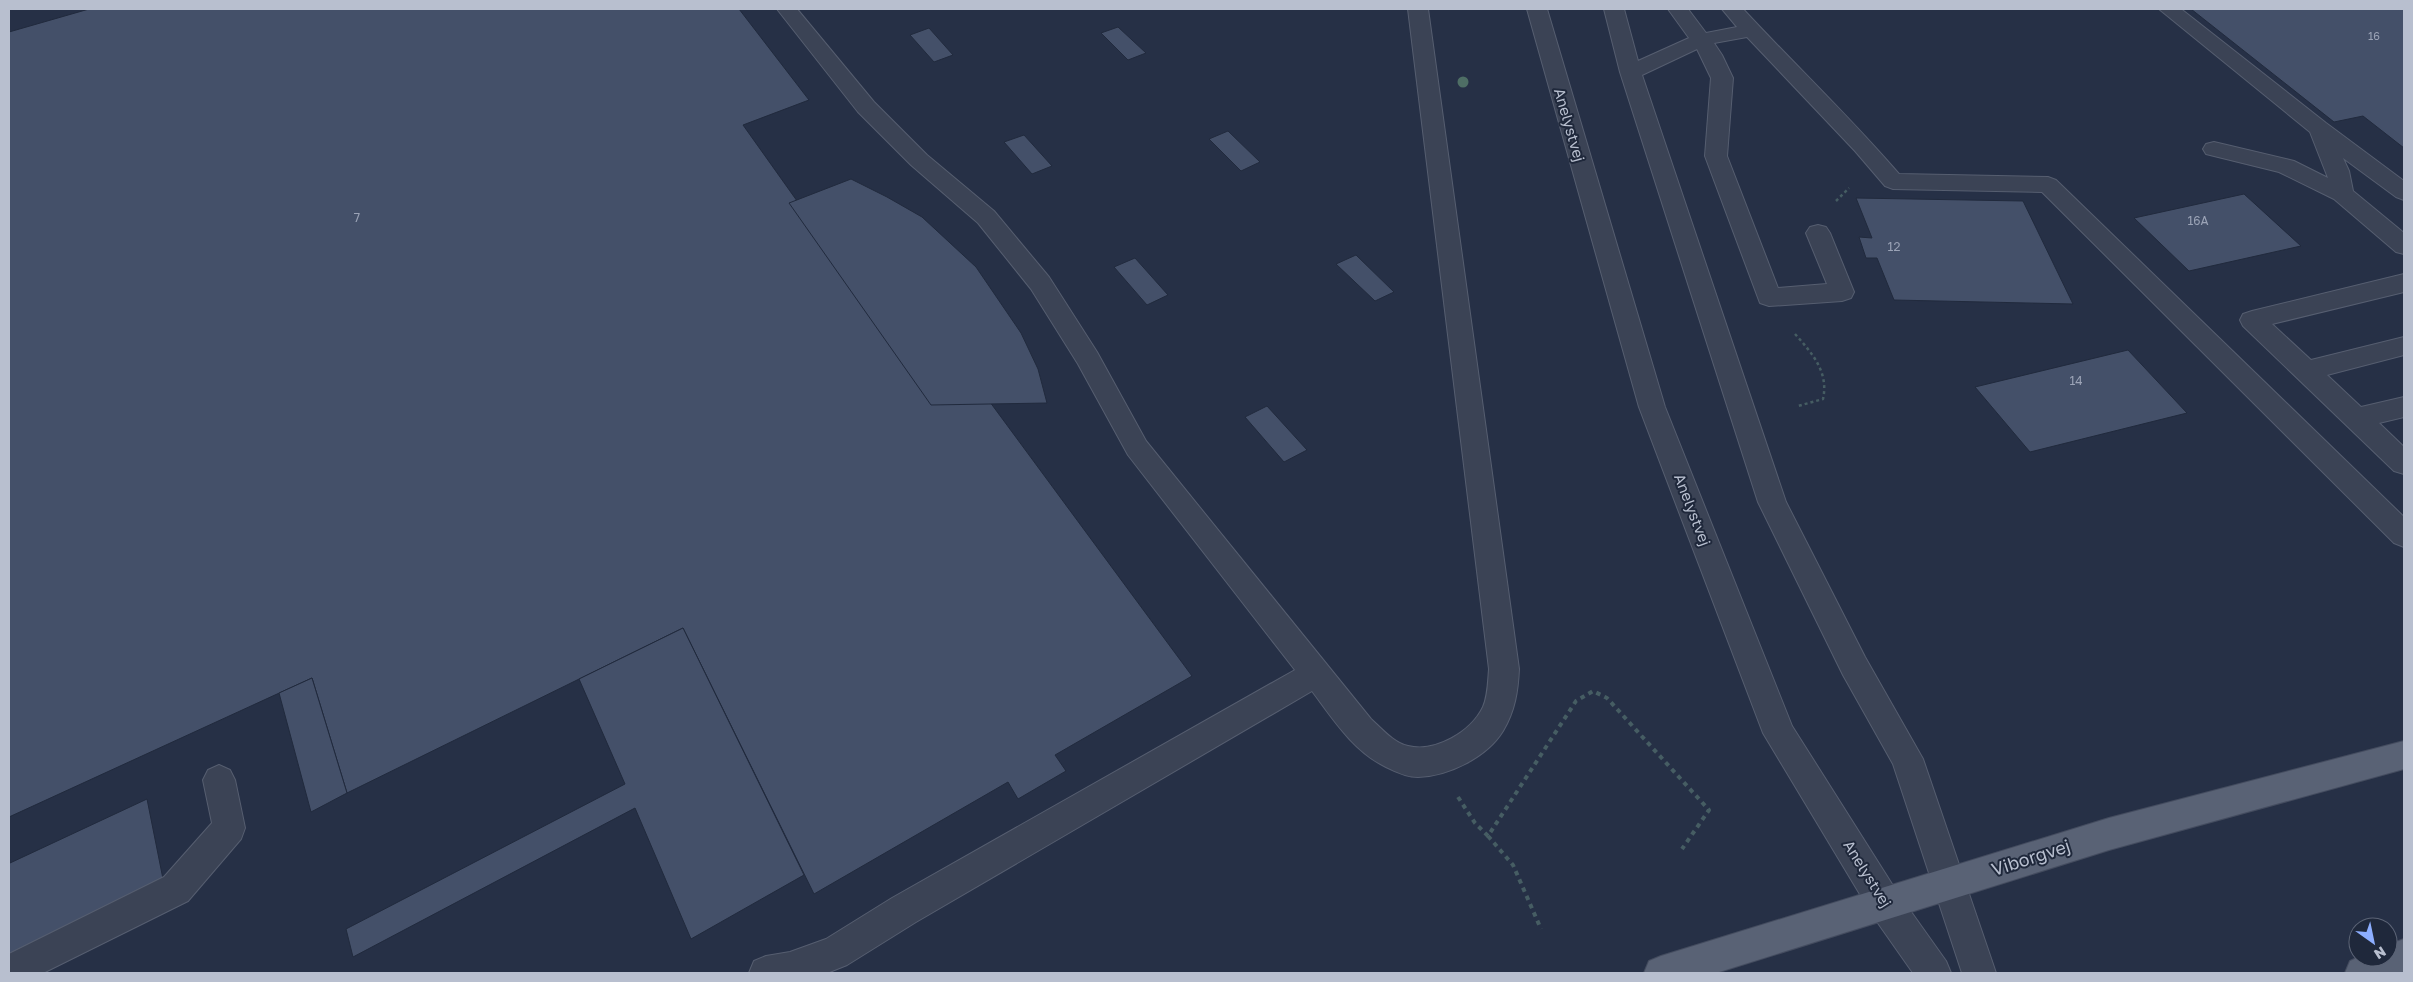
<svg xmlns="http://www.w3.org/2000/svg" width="2413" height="982" viewBox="0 0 2413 982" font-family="'Golos Text',sans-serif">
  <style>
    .building { fill: #445069; stroke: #212a3d }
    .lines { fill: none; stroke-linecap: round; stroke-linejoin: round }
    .minor-casing { stroke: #565e70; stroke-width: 2 }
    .major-casing { stroke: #444c5f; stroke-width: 2 }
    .path-far1 { stroke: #465d63; stroke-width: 2.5; stroke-dasharray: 3 3; stroke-linecap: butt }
    .path { stroke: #465d63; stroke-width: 4; stroke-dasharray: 4.5 4.5; stroke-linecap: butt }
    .minor { fill: #3b4355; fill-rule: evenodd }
    .major { fill: #596275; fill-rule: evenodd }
    .tree { fill: #4e6e65 }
    .labels { text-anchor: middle; stroke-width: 4; stroke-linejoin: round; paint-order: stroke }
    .far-number-label { font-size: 11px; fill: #9ba3b6 }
    .number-label { font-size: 12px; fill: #9ba3b6 }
    .street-label { font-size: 15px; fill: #b8bfcf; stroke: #1f283b }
    .near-street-label { font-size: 18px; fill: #b8bfcf; stroke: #1f283b }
  </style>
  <rect width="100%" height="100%" fill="#263046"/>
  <g class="building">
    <path d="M89,9H739L809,100L743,125L933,392L970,375L1192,676L1055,755L1066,771L1018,799L1008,782L814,894L683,628L347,793L312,678L9,817V32Z"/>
    <path d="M2191,9H2404V148L2363,116L2334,122Z"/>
    <path d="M1118,27L1146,53L1128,60L1101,33Z"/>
    <path d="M929,28L953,55L934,62L910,35Z"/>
    <path d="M1228,131L1260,162L1241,171L1209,139Z"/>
    <path d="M1024,135L1052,166L1032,174L1004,142Z"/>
    <path d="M851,179L887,197L922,217L976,267L1021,333L1038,369L1047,403L931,405L789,203Z"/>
    <path d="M2244,194L2301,246L2189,271L2134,218Z"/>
    <path d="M1856,198L2023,201L2073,304L1894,300L1877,258H1866L1859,237L1872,238Z"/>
    <path d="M1356,255L1394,292L1375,301L1336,264Z"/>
    <path d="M1135,258L1168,295L1147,305L1114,267Z"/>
    <path d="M2128,350L2187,413L2030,452L1975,387Z"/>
    <path d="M1267,406L1307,450L1284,462L1245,417Z"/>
    <path d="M683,628L804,875L691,939L635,808L353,957L346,929L625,784L579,679Z"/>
    <path d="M312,678L347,793L311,812L279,693Z"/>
    <path d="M147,799L163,879L9,954V854L10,863Z"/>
  </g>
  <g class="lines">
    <defs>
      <g id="minor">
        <path d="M777,9H797L874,102L927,155L994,211L1049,277L1097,352L1146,441L1371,719C1382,729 1394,743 1408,746C1435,753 1471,732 1483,707C1488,696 1488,681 1489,669L1408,9H1428L1519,669C1518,691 1515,711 1503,731C1487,757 1449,776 1418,777C1407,777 1396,772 1386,767C1353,751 1333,719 1312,691L916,922L847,965L827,973H749L754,961L766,956L790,952L826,939L892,898L1295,670L1128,455L1078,364L1031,289L978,223L911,165L858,112Z"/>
        <path d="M1527,9H1547L1665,407L1792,726L1897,892L1946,961L1951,973H1913L1873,916L1763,733L1639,407Z"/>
        <path d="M1604,9H1624L1638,61L1689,38L1668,9H1688L1706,33L1737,27L1722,9H1743C1794,64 1850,117 1899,174L2048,177L2056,180L2404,517V547L2394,543L2042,192L1893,189L1885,186L1855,151L1747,37L1714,43L1722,55L1733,78L1727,156L1778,288L1827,284L1806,233L1810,227L1818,225L1826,227L1830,233L1854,292L1851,298L1842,301L1769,306L1760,303L1705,156L1711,78L1697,49L1642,75L1786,502L1865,657L1923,759L1996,973H1962L1893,764L1843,675L1758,502L1620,72Z"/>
        <path d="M2159,9H2181L2326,123L2404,181V200L2396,197L2343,158L2349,171L2353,191L2404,233V254L2396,252L2334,199L2279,172L2206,154L2203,149L2206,144L2214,142L2294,161L2328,178L2310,132Z"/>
        <path d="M2404,274V292L2272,324L2311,360L2404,337V355L2327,375L2361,407L2404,397V417L2379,423L2404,447V474L2394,471L2243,326L2240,320L2243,314L2252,311Z"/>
        <path d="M219,765L230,770L235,780L245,828L241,839L188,901L43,973H9V954L164,877L212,823L203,780L208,770Z"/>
      </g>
      <g id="major">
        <path d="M2404,741V769L2109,850L1716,973H1644L1649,961L1661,956L2109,818Z"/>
        <path d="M2404,939V973H2345L2350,961L2359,957H2388V945Z"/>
      </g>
    </defs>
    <use href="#minor" class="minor-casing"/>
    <use href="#major" class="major-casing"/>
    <g class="path-far1">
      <path d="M1836,201L1849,188"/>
      <path d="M1795,334C1812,353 1829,372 1823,399L1798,406"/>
    </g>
    <g class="path">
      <path d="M1458,797L1475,823L1488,836L1576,701L1593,691L1607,698L1709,810L1682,849"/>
      <path d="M1488,836L1513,865L1541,929"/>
    </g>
    <use href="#minor" class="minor"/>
    <use href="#major" class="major"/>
  </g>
  <circle class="tree" cx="1463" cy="82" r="5.5"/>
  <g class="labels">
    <g class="far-number-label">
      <text x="2374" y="40">16</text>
    </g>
    <g class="number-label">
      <text x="357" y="222">7</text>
      <text x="2198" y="225">16A</text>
      <text x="1894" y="251">12</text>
      <text x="2076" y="385">14</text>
    </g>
    <g class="street-label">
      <text transform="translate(1569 125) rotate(74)" y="5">Anelystvej</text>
      <text transform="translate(1692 510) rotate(69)" y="5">Anelystvej</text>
      <text transform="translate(1867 874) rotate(58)" y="5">Anelystvej</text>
    </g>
    <g class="near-street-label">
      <text transform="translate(2031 858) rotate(-18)" y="6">Viborgvej</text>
    </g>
  </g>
  <rect width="2413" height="982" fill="none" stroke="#b8bfcf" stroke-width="20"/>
  <g transform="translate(2373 942) rotate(147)"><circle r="24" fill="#1f283b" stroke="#5c6476"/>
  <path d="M0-4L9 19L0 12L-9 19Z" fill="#8daeff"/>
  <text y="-8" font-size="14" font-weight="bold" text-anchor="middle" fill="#b8bfcf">N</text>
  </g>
</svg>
